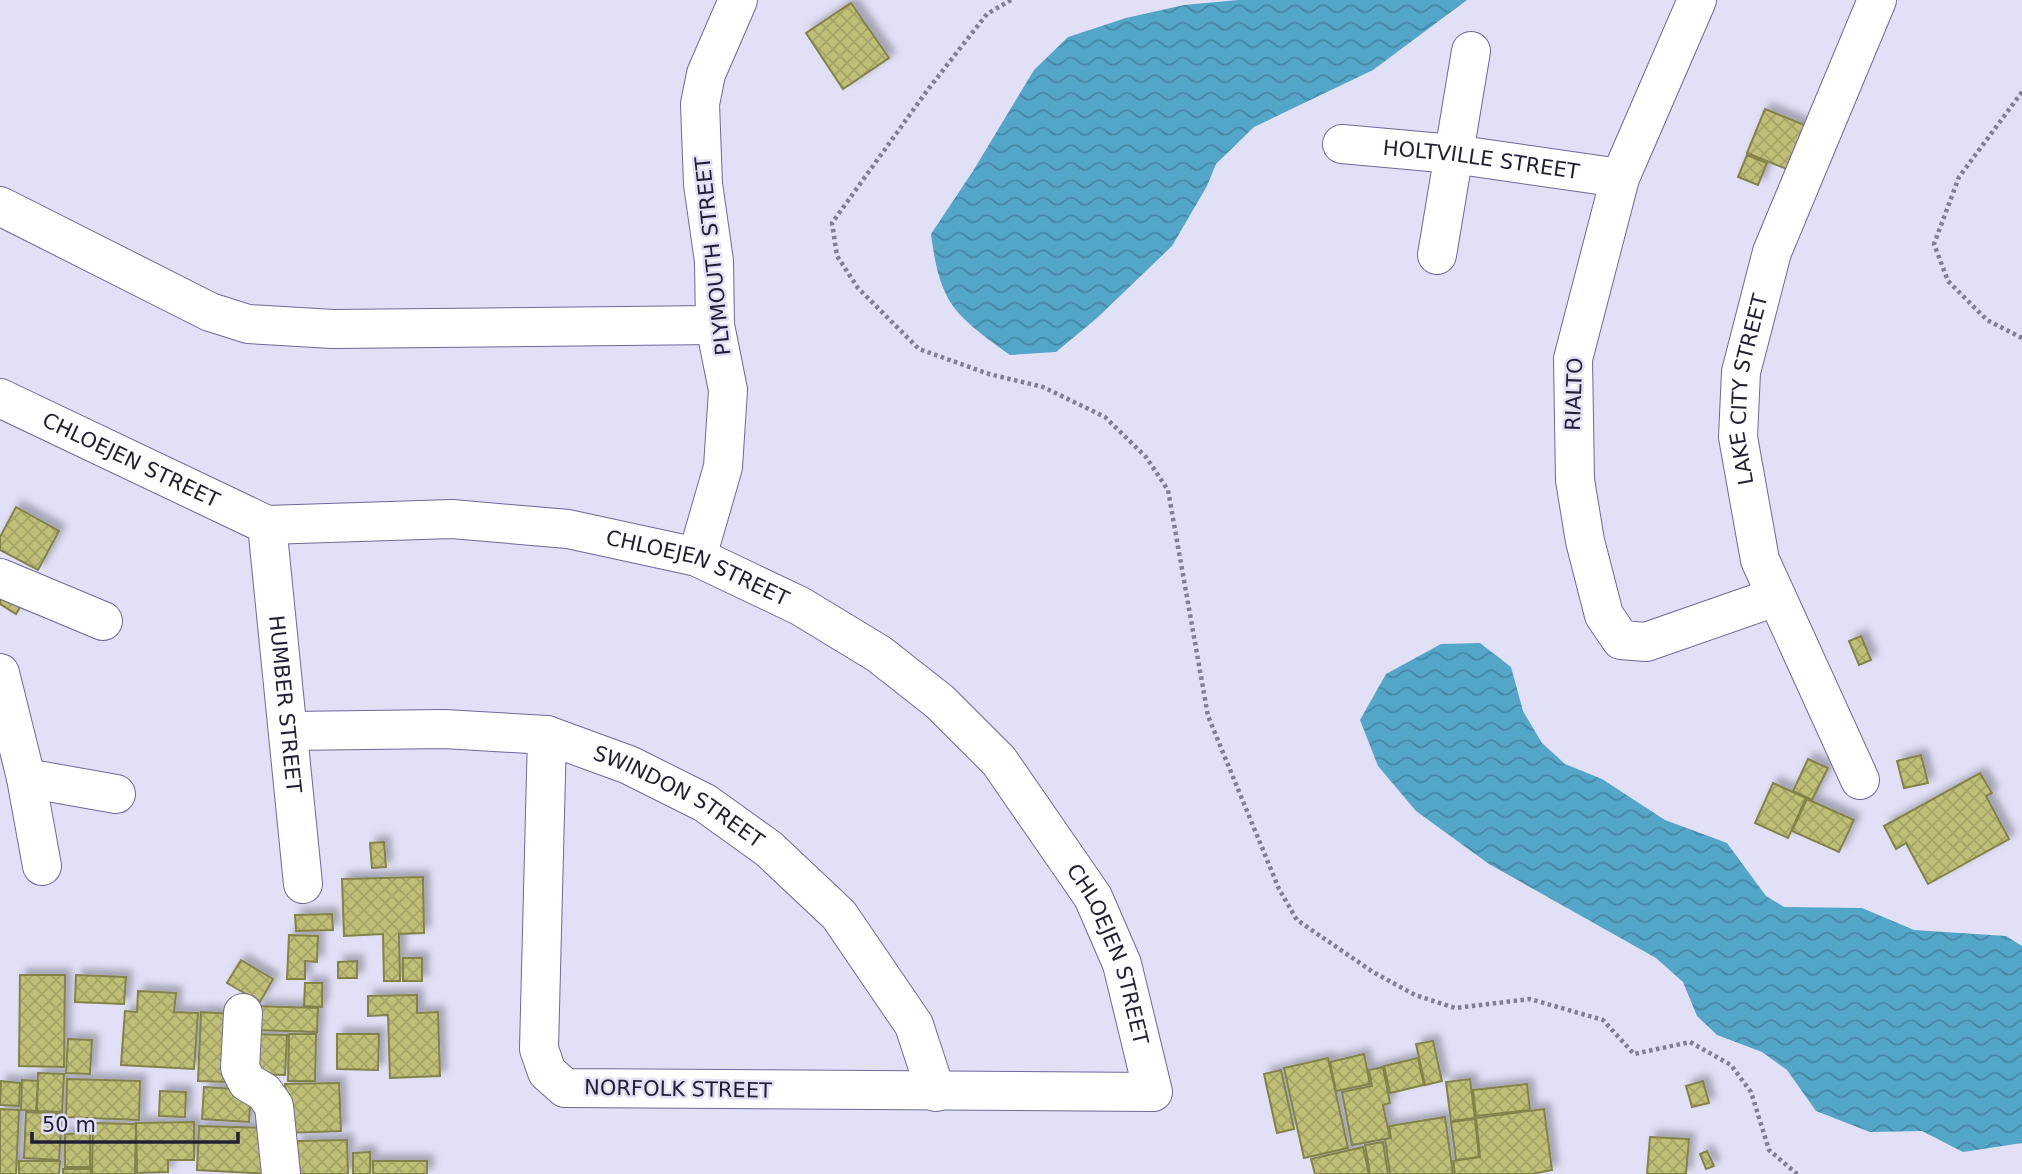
<svg xmlns="http://www.w3.org/2000/svg" width="2022" height="1174" viewBox="0 0 2022 1174" font-family="'DejaVu Sans',sans-serif">
  <style>
    .water { fill: url(#water-waves) }
    .building { fill: url(#building-cross-hatch); stroke: #83824b; stroke-width: 2; filter: url(#shadow) }
    .lines { fill: none; stroke-linecap: round; stroke-linejoin: round }
    .minor-casing { stroke: #6d699a; stroke-width: 40 }
    .path { stroke: #807f94; stroke-width: 4.5; stroke-dasharray: 3.5 3.5; stroke-linecap: butt }
    .minor { stroke: #fff; stroke-width: 38 }
    .labels { text-anchor: middle; stroke-width: 5; stroke-linejoin: round; paint-order: stroke }
    .street-label { font-size: 21px; fill: #211f33; stroke: #e1e0f6 }
  </style>
  <defs>
    <pattern id="water-waves" width="16" height="10" patternUnits="userSpaceOnUse" patternTransform="scale(1.75)"><rect width="16" height="10" fill="#54a6c9"/><path d="M0 5q4-4 8 0t8 0" fill="none" stroke="#4587a4"/></pattern>
    <pattern id="building-cross-hatch" width="8" height="8" patternUnits="userSpaceOnUse" patternTransform="scale(1.75)"><rect width="8" height="8" fill="#bfbf76"/><path d="M0 0l8 8M0 8l8-8" fill="none" stroke="#a4a467"/></pattern>
    <filter id="shadow"><feDropShadow dx="6" dy="-6" stdDeviation="3.5" flood-color="#0004"/></filter>
  </defs>
  <rect width="100%" height="100%" fill="#e1e0f6"/>
  <g class="water">
    <path d="M1238,0H1467L1373,70L1254,127L1216,164L1207,186L1172,246L1097,318L1056,352L1010,355C955,315 940,305 931,234L973,171L1034,70L1068,37L1126,18L1184,5Z"/>
    <path d="M1480,643L1511,667L1523,711L1542,743L1565,764L1602,779L1665,820L1727,843L1766,896L1784,907L1862,908L1914,930L2006,936L2022,946V1143L1963,1152L1922,1131L1870,1132L1816,1111L1787,1070L1762,1052L1717,1035L1697,1016L1683,982L1656,958L1489,864L1416,811L1378,766L1360,720L1386,674L1441,644Z"/>
  </g>
  <g class="building">
    <path d="M851,3L889,58L843,89L806,33Z"/>
    <path d="M1765,109L1817,130L1799,174L1747,153Z"/>
    <path d="M1747,155L1767,163L1758,185L1738,177Z"/>
    <path d="M16,507L59,531L38,570L0,550V537Z"/>
    <path d="M0,592L23,602L16,614L0,604Z"/>
    <path d="M1861,636L1871,660L1859,665L1849,641Z"/>
    <path d="M1921,755L1928,783L1904,788L1897,761Z"/>
    <path d="M1808,759L1828,768L1812,800L1793,791Z"/>
    <path d="M1980,773L1992,793L1986,796L2009,839L1928,884L1906,843L1896,849L1884,826Z"/>
    <path d="M1773,783L1806,798L1788,838L1755,823Z"/>
    <path d="M1807,799L1854,820L1839,852L1792,831Z"/>
    <path d="M384,842L386,867L372,868L370,843Z"/>
    <path d="M423,877L424,933L399,934L400,981H384L383,934L344,936L342,879Z"/>
    <path d="M332,914L333,930L296,931L295,915Z"/>
    <path d="M289,935L318,936L317,962L305,961V979H287Z"/>
    <rect x="403" y="958" width="19" height="23"/>
    <path d="M241,960L273,979L260,1002L227,983Z"/>
    <path d="M357,961V978H338V962Z"/>
    <path d="M20,975H65L64,1067L19,1066Z"/>
    <path d="M76,975L126,977L124,1004L75,1002Z"/>
    <path d="M305,983H322V1007L304,1006Z"/>
    <path d="M138,991L176,993L174,1012L198,1013L194,1069L121,1065L125,1011L137,1012Z"/>
    <path d="M417,995V1013L438,1012L440,1076L390,1078L388,1015L368,1016V996Z"/>
    <path d="M256,1006L318,1008L317,1032L255,1030Z"/>
    <path d="M201,1012L233,1014L229,1082L198,1081Z"/>
    <path d="M251,1034L287,1035L285,1075L250,1074Z"/>
    <path d="M289,1034H316L315,1081H288Z"/>
    <path d="M337,1034H379L378,1070L337,1069Z"/>
    <path d="M68,1039L92,1040L90,1074L66,1073Z"/>
    <path d="M1433,1041L1442,1081L1425,1085L1416,1044Z"/>
    <path d="M1364,1054L1370,1084L1336,1091L1330,1062Z"/>
    <path d="M1328,1058L1348,1148L1304,1158L1284,1068Z"/>
    <path d="M1418,1058L1424,1085L1390,1093L1384,1066Z"/>
    <path d="M1383,1067L1390,1103L1383,1105L1390,1138L1352,1145L1342,1092L1372,1086L1369,1070Z"/>
    <path d="M1281,1070L1294,1129L1277,1133L1264,1074Z"/>
    <path d="M38,1073L64,1074L62,1112L37,1111Z"/>
    <path d="M67,1079L140,1081L139,1120L66,1117Z"/>
    <path d="M1470,1079L1475,1118L1451,1121L1446,1082Z"/>
    <path d="M22,1080L38,1081L36,1111L21,1110Z"/>
    <path d="M1,1081L20,1083L19,1106L0,1105Z"/>
    <path d="M1703,1081L1709,1103L1692,1107L1686,1086Z"/>
    <path d="M339,1083L341,1131L286,1133L285,1084Z"/>
    <path d="M1527,1084L1530,1110L1476,1116L1473,1090Z"/>
    <path d="M204,1087L251,1090L249,1122L202,1119Z"/>
    <path d="M160,1091L186,1092L185,1117L159,1116Z"/>
    <path d="M0,1109L19,1110L16,1174H0Z"/>
    <path d="M1544,1109L1552,1170L1532,1174H1455L1453,1161L1480,1157L1476,1118Z"/>
    <path d="M26,1112L62,1114L59,1160L24,1158Z"/>
    <path d="M1445,1117L1453,1174H1390L1385,1139L1391,1138L1389,1126Z"/>
    <path d="M1475,1119L1479,1157L1456,1160L1451,1122Z"/>
    <path d="M194,1122V1160H168V1172L137,1173L136,1123Z"/>
    <path d="M93,1123L136,1124L135,1174H92Z"/>
    <path d="M199,1126L271,1128L270,1174L197,1170Z"/>
    <path d="M90,1133V1167H65V1134Z"/>
    <path d="M1650,1137L1689,1139L1686,1174H1647Z"/>
    <path d="M347,1140L348,1174H296V1141Z"/>
    <path d="M1383,1142L1388,1174H1370L1365,1145Z"/>
    <path d="M1363,1147L1369,1174H1315L1311,1159Z"/>
    <path d="M1707,1151L1714,1166L1706,1169L1700,1154Z"/>
    <path d="M370,1152V1174H353V1153Z"/>
    <path d="M19,1161H60L59,1174H19Z"/>
    <rect x="373" y="1161" width="54" height="13"/>
    <rect x="63" y="1169" width="28" height="5"/>
  </g>
  <g class="lines">
    <defs>
      <g id="minor">
        <path d="M1697,0L1620,178L1573,359L1575,480L1585,541L1604,615L1621,640L1646,642L1775,597"/>
        <path id="s1" d="M1342,144L1453,154L1620,178"/>
        <path d="M0,206L210,312L248,324L333,329L715,325"/>
        <path d="M1437,255L1471,51"/>
        <path id="s2" d="M0,398L267,525L452,519L568,529L697,557L800,606L879,654L940,702L999,761L1093,897L1122,964L1153,1092L565,1088L547,1072L539,1049L547,735"/>
        <path id="s3" d="M267,525L303,884"/>
        <path d="M697,557L723,467L728,390L715,325L714,261L703,184L700,104L706,74L738,0"/>
        <path d="M0,578L103,621"/>
        <path d="M0,673L26,778L42,866"/>
        <path id="s4" d="M289,731L444,729L547,735L629,765L705,803L769,849L839,915L914,1025L936,1092"/>
        <path d="M26,778L116,794"/>
        <path id="s5" d="M1860,780L1760,560L1738,437L1741,372L1772,252L1877,0"/>
        <path d="M243,1013L240,1068L247,1082L264,1092L274,1106L281,1174"/>
      </g>
    </defs>
    <use href="#minor" class="minor-casing"/>
    <g class="path">
      <path d="M1011,0L987,14L929,88L832,223L837,256L858,288L919,349L989,374L1043,387L1105,417L1146,457L1168,490L1208,716L1279,889L1297,920L1373,972L1415,995L1455,1008L1530,999L1603,1020L1634,1054L1690,1042L1731,1065L1751,1092L1769,1150L1797,1174"/>
      <path d="M2022,92L1959,177L1934,244L1948,281L1987,320L2022,338"/>
    </g>
    <use href="#minor" class="minor"/>
  </g>
  <g class="labels">
    <g class="street-label">
      <text dy="7" stroke="none"><textPath href="#s1" startOffset="140">HOLTVILLE STREET</textPath></text>
      <text transform="translate(713 256) rotate(-96)" y="7">PLYMOUTH STREET</text>
      <text dy="7" stroke="none"><textPath href="#s5" startOffset="415">LAKE CITY STREET</textPath></text>
      <text transform="translate(1574 394) rotate(-88)" y="7">RIALTO</text>
      <text dy="7" stroke="none"><textPath href="#s2" startOffset="145">CHLOEJEN STREET</textPath></text>
      <text dy="7" stroke="none"><textPath href="#s2" startOffset="733">CHLOEJEN STREET</textPath></text>
      <text dy="7" stroke="none"><textPath href="#s3" startOffset="180">HUMBER STREET</textPath></text>
      <text dy="7" stroke="none"><textPath href="#s4" startOffset="404">SWINDON STREET</textPath></text>
      <text dy="7" stroke="none"><textPath href="#s2" startOffset="1321">CHLOEJEN STREET</textPath></text>
      <text transform="translate(678 1089) rotate(1)" y="7">NORFOLK STREET</text>
    </g>
  </g>
  <path d="M32 1132v10h206v-10" fill="none" stroke="#211f33" stroke-width="3.5"/>
  <text x="42" y="1132" font-size="21" fill="#211f33" stroke="#e1e0f6" stroke-width="5" paint-order="stroke">50 m</text>
</svg>
